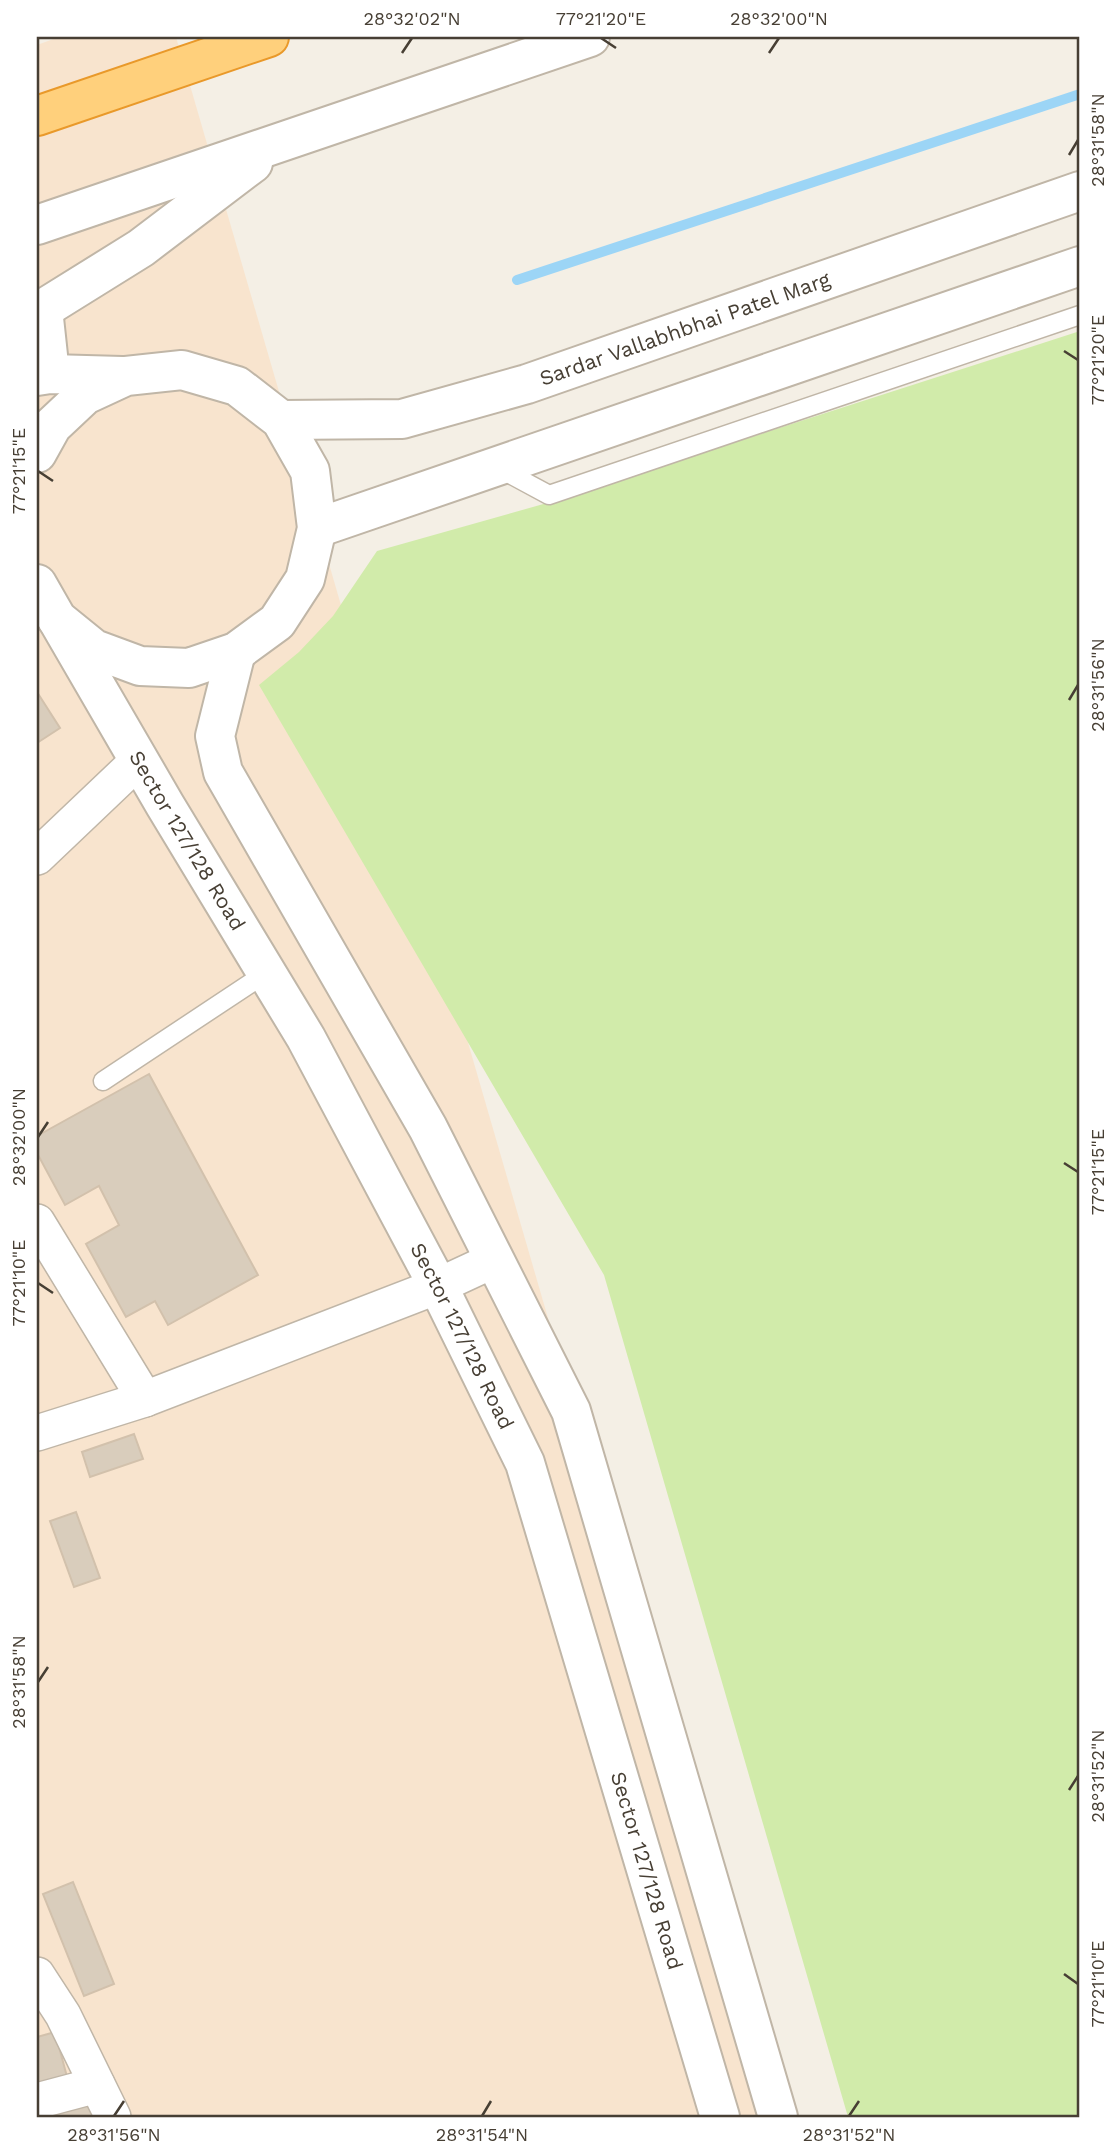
<svg xmlns="http://www.w3.org/2000/svg" width="1117" height="2154" viewBox="0 0 1117 2154" font-family="'Work Sans',sans-serif">
  <style>
    .commercial { fill: #f8e4ce }
    .green { fill: #d1ebaa }
    .lines { fill: none; stroke-linecap: round; stroke-linejoin: round }
    .stream { stroke: #9cd5f6; stroke-width: 10 }
    .building { fill: #d9cdbc; stroke: #d2c1ac; stroke-width: 2 }
    .service-casing { stroke: #c0b6a7; stroke-width: 21 }
    .minor-casing { stroke: #c0b6a7; stroke-width: 38 }
    .tertiary-casing { stroke: #c0b6a7; stroke-width: 42 }
    .trunk-casing { stroke: #e9992a; stroke-width: 42 }
    .service { stroke: #fff; stroke-width: 18 }
    .minor { stroke: #fff; stroke-width: 35 }
    .tertiary { stroke: #fff; stroke-width: 38 }
    .trunk { stroke: #ffd07c; stroke-width: 38 }
    .ticks { fill: none; stroke: #473f34; stroke-width: 2.5 }
    .labels { text-anchor: middle; stroke-width: 5; stroke-linejoin: round; paint-order: stroke }
    .street-label { font-size: 21px; fill: #473f34; stroke: #fff }
    .neatline { fill: none; stroke: #473f34; stroke-width: 2.5 }
    .ticks-label { font-size: 18px; text-anchor: middle; fill: #473f34 }
  </style>
  <rect width="100%" height="100%" fill="#f4efe5"/>
  <path class="commercial" d="M59,37H176L780,2117H37V45Z"/>
  <path class="green" d="M1080,331V2117H848L604,1275L259,685L299,652L333,616L377,551L547,503Z"/>
  <g class="lines">
    <path class="stream" d="M517,280L1080,94"/>
  </g>
  <g class="building">
    <path d="M37,692L60,728L37,743Z"/>
    <path d="M149,1074L258,1275L168,1325L155,1301L126,1317L86,1244L119,1225L99,1186L65,1205L37,1153V1136Z"/>
    <path d="M134,1434L143,1459L90,1477L82,1452Z"/>
    <path d="M76,1512L100,1578L74,1587L50,1521Z"/>
    <path d="M73,1882L114,1984L84,1996L43,1894Z"/>
    <path d="M55,2032L70,2088L37,2097V2037Z"/>
    <path d="M94,2104L99,2117H37V2113Z"/>
  </g>
  <g class="lines">
    <defs>
      <g id="service">
        <path d="M497,467L549,495L1080,315"/>
        <path d="M103,1081L266,973"/>
      </g>
      <g id="minor">
        <path d="M37,857L139,760"/>
        <path d="M37,1222L145,1399"/>
        <path d="M37,1433L145,1399L438,1286L494,1260"/>
        <path d="M37,1975L63,2015L113,2117"/>
        <path d="M37,2101L97,2085"/>
      </g>
      <g id="tertiary">
        <path d="M37,225L590,37"/>
        <path d="M43,309L50,374"/>
        <path d="M37,311L43,309L141,248L253,163"/>
        <path d="M37,376L50,374L122,376"/>
        <path id="s1" d="M281,420L402,419L527,384L1080,191"/>
        <path d="M37,453L52,426L85,395L126,376L182,370L237,386L281,420L310,471L317,528L305,579L277,622L236,652L189,668L140,666L94,649L57,619L37,584"/>
        <path d="M317,528L1080,266"/>
        <path id="s2" d="M57,619L165,805L306,1038L438,1286L525,1463L720,2117"/>
        <path d="M236,652L215,736L223,772L428,1128L571,1411L778,2117"/>
      </g>
      <path id="trunk" d="M37,116L269,37"/>
    </defs>
    <use href="#service" class="service-casing"/>
    <use href="#minor" class="minor-casing"/>
    <use href="#tertiary" class="tertiary-casing"/>
    <use href="#trunk" class="trunk-casing"/>
    <use href="#service" class="service"/>
    <use href="#minor" class="minor"/>
    <use href="#tertiary" class="tertiary"/>
    <use href="#trunk" class="trunk"/>
  </g>
  <path class="ticks" d="M601,38L616,48M402,53L412,38M769,53L779,38M1069,155L1078,140M1064,351L1078,360M38,471L53,481M1069,700L1078,685M38,1137L48,1122M1064,1163L1078,1172M38,1283L53,1293M38,1682L48,1667M1069,1790L1078,1776M1064,1974L1078,1984M114,2116L124,2101M482,2116L491,2101M849,2116L859,2101"/>
  <g class="labels">
    <g class="street-label">
      <text dy="7" stroke="none"><textPath href="#s1" startOffset="418">Sardar Vallabhbhai Patel Marg</textPath></text>
      <text dy="7" stroke="none"><textPath href="#s2" startOffset="257">Sector 127/128 Road</textPath></text>
      <text dy="7" stroke="none"><textPath href="#s2" startOffset="824">Sector 127/128 Road</textPath></text>
      <text dy="7" stroke="none"><textPath href="#s2" startOffset="1391">Sector 127/128 Road</textPath></text>
    </g>
  </g>
  <rect width="1117" height="2154" fill="none" stroke="#ffffff" stroke-width="77"/>
  <rect x="38" y="38" width="1040" height="2078" class="neatline"/>
  <g class="ticks-label">
    <text x="412" y="25">28°32'02"N</text>
    <text x="601" y="25">77°21'20"E</text>
    <text x="779" y="25">28°32'00"N</text>
    <text transform="translate(1098 140) rotate(-90)" y="6">28°31'58"N</text>
    <text transform="translate(1098 360) rotate(-90)" y="6">77°21'20"E</text>
    <text transform="translate(19 471) rotate(-90)" y="6">77°21'15"E</text>
    <text transform="translate(1098 685) rotate(-90)" y="6">28°31'56"N</text>
    <text transform="translate(19 1137) rotate(-90)" y="6">28°32'00"N</text>
    <text transform="translate(1098 1172) rotate(-90)" y="6">77°21'15"E</text>
    <text transform="translate(19 1283) rotate(-90)" y="6">77°21'10"E</text>
    <text transform="translate(19 1682) rotate(-90)" y="6">28°31'58"N</text>
    <text transform="translate(1098 1776) rotate(-90)" y="6">28°31'52"N</text>
    <text transform="translate(1098 1984) rotate(-90)" y="6">77°21'10"E</text>
    <text x="114" y="2141">28°31'56"N</text>
    <text x="482" y="2141">28°31'54"N</text>
    <text x="849" y="2141">28°31'52"N</text>
  </g>
</svg>
